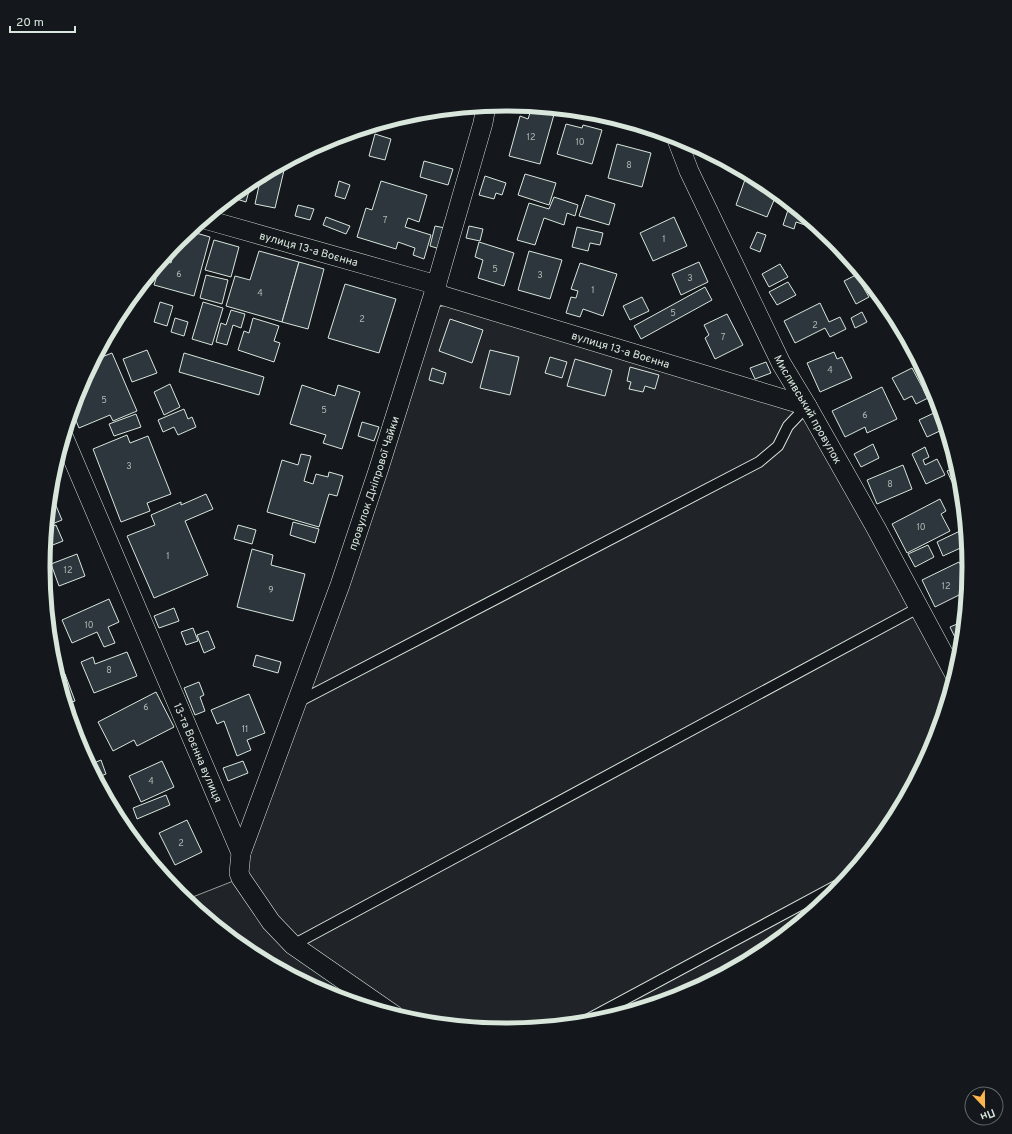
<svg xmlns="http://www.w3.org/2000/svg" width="1012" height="1134" viewBox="0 0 1012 1134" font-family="Overpass,sans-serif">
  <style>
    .green { fill: #202428; stroke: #939e99 }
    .building { fill: #2c363c; stroke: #d8e6dc }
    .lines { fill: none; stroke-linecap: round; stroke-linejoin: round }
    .lane-casing { stroke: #d8e6dc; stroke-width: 12 }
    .street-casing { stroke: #d8e6dc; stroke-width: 20 }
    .lane { stroke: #14181c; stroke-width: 10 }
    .street { stroke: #14181c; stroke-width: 19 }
    .labels { text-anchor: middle; stroke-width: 3; stroke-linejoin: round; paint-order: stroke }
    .number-label { font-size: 9px; fill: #adbab4 }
    .street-label { font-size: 11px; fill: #d8e6dc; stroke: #14181c }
    .rim { fill: none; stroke: #d8e6dc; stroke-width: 5 }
  </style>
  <rect width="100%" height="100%" fill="#14181c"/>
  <path class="green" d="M453,304L783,403L812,425L952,683L934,744L891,824L833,895L763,952L683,995L596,1021L506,1030L415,1021L329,995L249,952L185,900L241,878L438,307Z"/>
  <g class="building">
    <path d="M532,107L543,108L555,111L540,164L509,156L520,116L528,119Z"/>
    <path d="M566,124L582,128L583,125L602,130L592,164L557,154Z"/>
    <path d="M375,134L391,139L385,160L369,156Z"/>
    <path d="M332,138L330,145L322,143L329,139Z"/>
    <path d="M617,144L651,153L642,187L608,178Z"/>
    <path d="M424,161L453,169L448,185L420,177Z"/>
    <path d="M286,162L275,208L255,204L260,181L266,182L269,171Z"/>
    <path d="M525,174L556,183L549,205L518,195Z"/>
    <path d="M747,174L763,182L777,193L767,217L736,205Z"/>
    <path d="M485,176L506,183L502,195L496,193L494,199L479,195Z"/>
    <path d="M252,180L246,202L230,197L249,182Z"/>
    <path d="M339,181L350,185L345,199L335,196Z"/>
    <path d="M381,181L427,195L419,222L408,218L405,227L431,235L424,259L413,255L415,248L398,242L396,249L357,237L366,208L372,210Z"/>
    <path d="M586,195L615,204L609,225L579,216Z"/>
    <path d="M554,197L578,205L575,216L567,213L564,225L544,218L535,245L517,240L529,203L549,209Z"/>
    <path d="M790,204L815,225L814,228L796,222L794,229L783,225Z"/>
    <path d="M298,205L314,209L310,220L295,216Z"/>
    <path d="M326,217L350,226L346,234L323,225Z"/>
    <path d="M674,217L687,246L653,261L640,233Z"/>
    <path d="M435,226L445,228L440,249L430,246Z"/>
    <path d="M469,226L483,229L480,241L466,238Z"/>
    <path d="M577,227L603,233L600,245L590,243L588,251L572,247Z"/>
    <path d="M189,231L210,237L194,296L154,285L161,262L162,260L171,263L176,243Z"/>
    <path d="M757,232L766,235L760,252L750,248Z"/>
    <path d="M214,240L239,247L231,277L205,270Z"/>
    <path d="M479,242L514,253L504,286L478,278L483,260L475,257Z"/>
    <path d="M259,251L299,262L282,322L226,306L235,276L250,280Z"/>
    <path d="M529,251L562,260L550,299L518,290Z"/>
    <path d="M299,262L324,269L308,329L282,322Z"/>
    <path d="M699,262L708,282L681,295L672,274Z"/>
    <path d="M580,263L617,274L603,316L583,309L580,317L566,313L571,297L576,298L578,291L571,289Z"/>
    <path d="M780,264L788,277L769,287L762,274Z"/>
    <path d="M206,275L228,280L222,304L200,298Z"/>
    <path d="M856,275L869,297L856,304L844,281Z"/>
    <path d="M788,282L796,295L777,305L769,292Z"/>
    <path d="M345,284L396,299L379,353L328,338Z"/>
    <path d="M705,287L712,300L641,339L634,326Z"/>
    <path d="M642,297L649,311L630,320L623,306Z"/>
    <path d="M160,302L173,306L167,326L154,322Z"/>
    <path d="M203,302L223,308L212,345L192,339Z"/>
    <path d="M820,303L829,322L840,317L846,329L830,337L825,328L795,343L784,321Z"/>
    <path d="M891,309L905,336L899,338L886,311Z"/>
    <path d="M231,310L245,314L241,328L233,325L227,345L216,342L221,323L226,325Z"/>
    <path d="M862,312L867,322L855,328L851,318Z"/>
    <path d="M727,314L743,345L715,359L705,338L709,335L704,325Z"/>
    <path d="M175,318L188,322L184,336L171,332Z"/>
    <path d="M253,318L279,326L274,341L280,343L274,362L238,350L244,331L249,333Z"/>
    <path d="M450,319L483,330L472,363L439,351Z"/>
    <path d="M147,350L157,373L132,382L123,359Z"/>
    <path d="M490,350L519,357L510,395L480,388Z"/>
    <path d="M834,352L837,359L842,357L852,378L820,392L807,363Z"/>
    <path d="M112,353L137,411L113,421L110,415L79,428L72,411L78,390L94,360Z"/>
    <path d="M184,353L264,377L259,395L179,372Z"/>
    <path d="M550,357L567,362L562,378L545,373Z"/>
    <path d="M575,359L612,370L605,396L567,386Z"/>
    <path d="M766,362L771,373L755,379L750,368Z"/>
    <path d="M630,367L659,375L655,389L645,386L643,392L629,389L631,382L627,381Z"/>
    <path d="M432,368L446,373L443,384L429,380Z"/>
    <path d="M912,368L928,398L916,404L912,396L904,400L892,378Z"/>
    <path d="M170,384L180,407L164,415L154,392Z"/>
    <path d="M302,385L335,396L338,385L360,392L342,449L323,443L326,435L290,424Z"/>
    <path d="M931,385L940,409L934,412L923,389Z"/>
    <path d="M882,387L897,419L867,433L865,427L845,437L832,411Z"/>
    <path d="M184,409L188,419L192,417L196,427L178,435L174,427L163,432L158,420Z"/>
    <path d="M936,412L944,429L927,437L919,420Z"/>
    <path d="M136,414L141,427L114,436L109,424Z"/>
    <path d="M362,422L379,427L374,441L358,436Z"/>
    <path d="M127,435L130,443L148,436L171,494L147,503L150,511L121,522L93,449Z"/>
    <path d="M873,444L879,458L861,467L854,454Z"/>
    <path d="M925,447L929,457L923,460L925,465L937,459L945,475L926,484L912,454Z"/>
    <path d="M301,454L311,456L304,481L313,484L316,474L328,477L329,472L343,476L337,496L329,494L319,527L267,512L282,460L298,465Z"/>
    <path d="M903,465L912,489L877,504L867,480Z"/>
    <path d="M957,467L960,477L963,506L947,471Z"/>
    <path d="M206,494L213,509L185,521L208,575L154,598L127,536L155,525L151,515L181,502V505Z"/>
    <path d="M52,496L62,520L47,526L50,497Z"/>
    <path d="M940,499L946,511L941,514L950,531L907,553L892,524Z"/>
    <path d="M293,522L319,529L315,543L290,535Z"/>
    <path d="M56,525L63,541L45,548L47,528Z"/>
    <path d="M238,525L256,530L252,544L234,539Z"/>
    <path d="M962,530L966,540L967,545L943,556L937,542Z"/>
    <path d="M928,545L934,557L915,567L908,554Z"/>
    <path d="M252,549L273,555L271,565L305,574L293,621L237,607Z"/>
    <path d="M77,554L85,576L59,586L51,564Z"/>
    <path d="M959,562L967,576L968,575L967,591L935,607L922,580Z"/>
    <path d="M109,599L119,622L108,627L115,643L104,647L97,632L72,643L62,620Z"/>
    <path d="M174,608L179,621L159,628L154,616Z"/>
    <path d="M964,621L961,650L950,627Z"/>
    <path d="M193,628L198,641L186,645L181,632Z"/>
    <path d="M208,631L215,648L204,653L197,635Z"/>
    <path d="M127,652L137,676L94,693L81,662L93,657L95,664Z"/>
    <path d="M256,655L281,662L278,673L253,666Z"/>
    <path d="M65,674L75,701L66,704L58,676Z"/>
    <path d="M199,682L204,695L200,697L205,711L195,715L184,688Z"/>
    <path d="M156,692L174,727L137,746L134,740L113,751L98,722Z"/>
    <path d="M249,694L265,733L247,740L251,750L237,756L224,721L217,724L211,710Z"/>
    <path d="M101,760L106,774L96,778L89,765Z"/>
    <path d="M162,761L174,787L141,802L129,776Z"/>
    <path d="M243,761L248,773L228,781L223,768Z"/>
    <path d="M166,795L170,805L137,819L133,808Z"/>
    <path d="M187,820L202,852L175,865L159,833Z"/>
  </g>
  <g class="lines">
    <defs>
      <g id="lane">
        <path d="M298,702L759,462L778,446L788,426L807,406"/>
        <path d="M293,945L918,608"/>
        <path d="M581,1023L845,881"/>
      </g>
      <g id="street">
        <path id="s1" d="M676,137L689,171L781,363L807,406L876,528L955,675"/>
        <path id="s2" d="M204,219L437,285"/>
        <path id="s3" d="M434,293L807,406"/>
        <path id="s4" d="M64,438L241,853L239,873L241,878L271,922L293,945L394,1015"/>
        <path id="s5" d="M241,853L340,585L379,468L434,293L483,123L486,106"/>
      </g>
    </defs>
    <use href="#lane" class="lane-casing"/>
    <use href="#street" class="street-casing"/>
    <use href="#lane" class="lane"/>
    <use href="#street" class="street"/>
  </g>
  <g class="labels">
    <g class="number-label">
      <text x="531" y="140">12</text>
      <text x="580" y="145">10</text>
      <text x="629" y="168">8</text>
      <text x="385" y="223">7</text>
      <text x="664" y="242">1</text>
      <text x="495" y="272">5</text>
      <text x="179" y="277">6</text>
      <text x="540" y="278">3</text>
      <text x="690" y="281">3</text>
      <text x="593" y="293">1</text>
      <text x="260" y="296">4</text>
      <text x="673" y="316">5</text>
      <text x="362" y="322">2</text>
      <text x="815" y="328">2</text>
      <text x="723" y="340">7</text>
      <text x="830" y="373">4</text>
      <text x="104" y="403">5</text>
      <text x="324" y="413">5</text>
      <text x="865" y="418">6</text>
      <text x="129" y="469">3</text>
      <text x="890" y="487">8</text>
      <text x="921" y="530">10</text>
      <text x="168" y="559">1</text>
      <text x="68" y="573">12</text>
      <text x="946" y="589">12</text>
      <text x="271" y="593">9</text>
      <text x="89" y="628">10</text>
      <text x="109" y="673">8</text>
      <text x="146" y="710">6</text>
      <text x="245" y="732">11</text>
      <text x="151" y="784">4</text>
      <text x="181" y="846">2</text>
    </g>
    <g class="street-label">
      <text dy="4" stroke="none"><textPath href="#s2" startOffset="109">вулиця 13-а Воєнна</textPath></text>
      <text dy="4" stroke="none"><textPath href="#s3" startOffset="195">вулиця 13-а Воєнна</textPath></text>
      <text dy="4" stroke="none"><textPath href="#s1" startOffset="303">Мисливський провулок</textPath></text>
      <text dy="4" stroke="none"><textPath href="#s5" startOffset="393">провулок Дніпрової Чайки</textPath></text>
      <text dy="4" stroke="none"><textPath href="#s4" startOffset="342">13-та Воєнна вулиця</textPath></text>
    </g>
  </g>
  <path d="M0 0H1012V1134H0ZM50 567a456 456 0 1 1 912 0a456 456 0 1 1-912 0Z" fill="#14181c" fill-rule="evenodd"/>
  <path class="rim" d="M50 567a456 456 0 1 1 912 0a456 456 0 1 1-912 0Z"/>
  <g transform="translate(984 1106) rotate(158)"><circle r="19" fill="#14181c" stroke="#626a69"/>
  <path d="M0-3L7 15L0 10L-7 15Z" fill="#ffb74d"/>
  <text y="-6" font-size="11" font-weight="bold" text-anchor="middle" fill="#d8e6dc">Пн</text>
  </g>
  <path d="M10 26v6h65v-6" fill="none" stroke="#d8e6dc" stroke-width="2"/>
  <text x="16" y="26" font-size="12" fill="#d8e6dc" stroke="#14181c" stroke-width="3" paint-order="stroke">20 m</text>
</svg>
